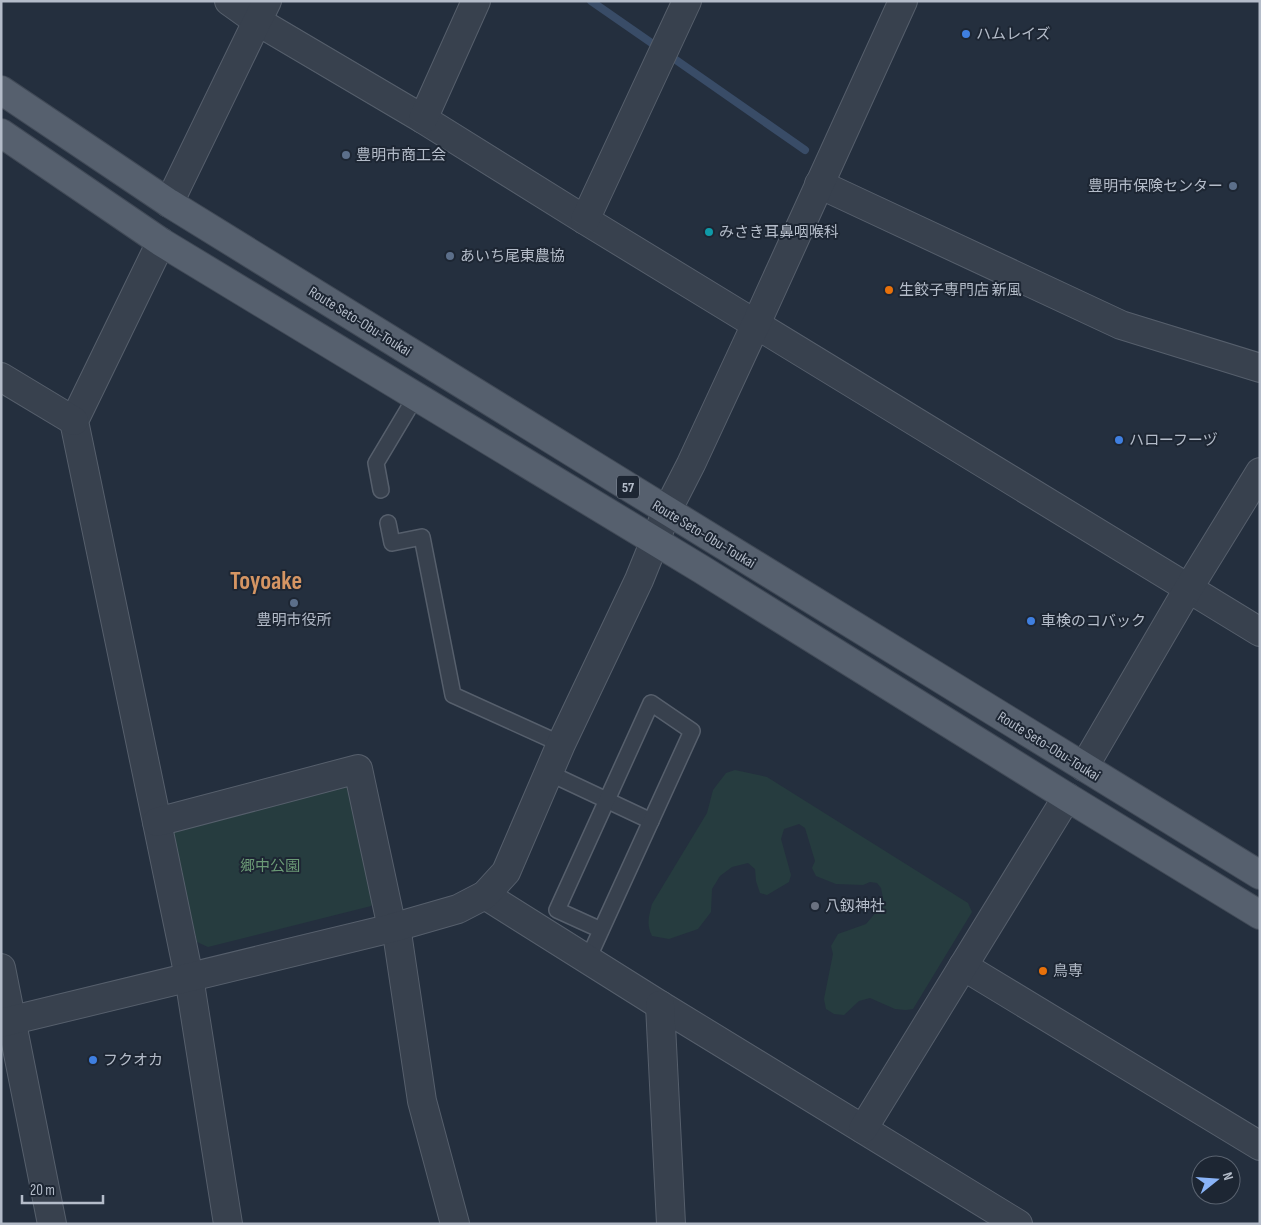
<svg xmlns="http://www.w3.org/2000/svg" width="1261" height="1225" viewBox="0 0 1261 1225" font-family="'Sofia Sans Condensed','Noto Sans JP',sans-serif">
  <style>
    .green { fill: #263c3f }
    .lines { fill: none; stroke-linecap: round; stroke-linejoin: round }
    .stream { stroke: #394c67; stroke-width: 8 }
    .service-casing { stroke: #565f6c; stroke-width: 18 }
    .minor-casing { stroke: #565f6c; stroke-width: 30 }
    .tertiary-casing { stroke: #565f6c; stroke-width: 30 }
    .primary-casing { stroke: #414a57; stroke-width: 30 }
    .service { stroke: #38414e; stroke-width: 15 }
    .minor { stroke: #38414e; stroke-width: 28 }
    .tertiary { stroke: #38414e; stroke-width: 28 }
    .primary { stroke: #56606e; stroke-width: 28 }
    .shop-dot { fill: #3f7fe0; stroke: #1d2633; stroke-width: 2 }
    .service-dot { fill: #5c6f8a; stroke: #1d2633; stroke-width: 2 }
    .culture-dot { fill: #0f9aa8; stroke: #1d2633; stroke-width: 2 }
    .food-dot { fill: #e8710a; stroke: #1d2633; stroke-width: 2 }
    .worship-dot { fill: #6b7280; stroke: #1d2633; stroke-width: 2 }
    .labels { text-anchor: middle; stroke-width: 4; stroke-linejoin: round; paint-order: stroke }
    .shield { fill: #1d2633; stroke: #878f9c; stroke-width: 1 }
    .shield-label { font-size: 14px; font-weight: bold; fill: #b4bcc9 }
    .poi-label { font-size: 15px; fill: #b4bcc9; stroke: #1d2633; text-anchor: start }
    .street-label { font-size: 15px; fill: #b4bcc9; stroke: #1d2633 }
    .park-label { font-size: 15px; fill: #6b9a76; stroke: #1d2633 }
    .town-label { font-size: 25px; font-weight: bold; fill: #d59563; stroke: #1d2633 }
  </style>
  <rect width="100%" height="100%" fill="#242f3e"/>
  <g class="green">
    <path d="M735,770L767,777L968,903L972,912L913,1009L906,1010L895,1009L870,998L859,1001L844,1015L834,1014L826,1009L824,999L833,954L831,946L838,934L866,924L884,903L881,888L877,883L870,882L863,885L836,884L816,876L812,868L815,861L805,828L799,824L784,829L781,839L791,875L789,882L767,895L760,893L756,881L755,869L748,863L732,867L720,876L712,889L711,912L698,929L669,939L652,936C646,924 649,916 652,904L707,813L713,790L726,773Z"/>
    <path d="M345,781L354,792L378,896L371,906L208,947L197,942L172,833L183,823Z"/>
  </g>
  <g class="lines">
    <g class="stream">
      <path d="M591,1L653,44"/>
      <path d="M676,60L805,150"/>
    </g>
    <defs>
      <g id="service">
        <path d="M381,490L376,463L416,396"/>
        <path d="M388,523L392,543L422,537L453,695L561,744"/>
        <path d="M549,773L651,821"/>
        <path d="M588,959L692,731L651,703L557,910L601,930"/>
      </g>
      <g id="minor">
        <path d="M229,1L257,21L423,119L585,220L1260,632"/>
        <path d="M423,119L476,1"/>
        <path d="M819,184L1121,325L1260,368"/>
        <path d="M169,203L267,1"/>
        <path d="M585,220L687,1"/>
        <path d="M161,242L74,421L189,977L228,1224"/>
        <path d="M1,377L74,421"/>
        <path d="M1084,767L1188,589L1260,472"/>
        <path d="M157,822L358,769L392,928"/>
        <path d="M485,895L660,1005L1018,1224"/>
        <path d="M396,926L422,1101L455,1224"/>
        <path d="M963,966L1260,1146"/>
        <path d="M1,968L52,1224"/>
        <path d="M660,1005L671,1224"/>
        <path d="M863,1129L1067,797"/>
      </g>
      <path id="tertiary" d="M1,1023L392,928L458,909L485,895L506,872L561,744L639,580L667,511L691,464L756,324L903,1"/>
      <g id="primary">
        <path d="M1,90L169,203L619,481L1260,875"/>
        <path d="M1,133L161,242L701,569L1067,797L1260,915"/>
      </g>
    </defs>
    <use href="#service" class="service-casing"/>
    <use href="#minor" class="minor-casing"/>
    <use href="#tertiary" class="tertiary-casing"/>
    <use href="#primary" class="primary-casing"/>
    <use href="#service" class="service"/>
    <use href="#minor" class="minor"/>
    <use href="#tertiary" class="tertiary"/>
    <use href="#primary" class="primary"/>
  </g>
  <g class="shop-dot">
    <circle cx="966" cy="34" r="5"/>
    <circle cx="1119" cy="440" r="5"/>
    <circle cx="1031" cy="621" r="5"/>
    <circle cx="93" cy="1060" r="5"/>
  </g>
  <g class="service-dot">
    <circle cx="346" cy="155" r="5"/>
    <circle cx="1233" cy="186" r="5"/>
    <circle cx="450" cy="256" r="5"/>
    <circle cx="294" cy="603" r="5"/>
  </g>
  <circle class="culture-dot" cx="709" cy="232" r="5"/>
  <g class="food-dot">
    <circle cx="889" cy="290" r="5"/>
    <circle cx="1043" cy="971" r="5"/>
  </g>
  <circle class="worship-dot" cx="815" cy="906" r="5"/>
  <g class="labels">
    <rect class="shield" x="617" y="475.5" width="22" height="23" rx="4"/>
    <g class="shield-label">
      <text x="628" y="492">57</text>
    </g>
    <g class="poi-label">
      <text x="976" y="39">ハムレイズ</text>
      <text x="356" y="160">豊明市商工会</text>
      <text x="1223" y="191" text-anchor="end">豊明市保険センター</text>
      <text x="719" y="237">みさき耳鼻咽喉科</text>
      <text x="460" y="261">あいち尾東農協</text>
      <text x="899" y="295">生餃子専門店 新風</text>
      <text x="1129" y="445">ハローフーヅ</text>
      <text x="294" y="625" text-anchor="middle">豊明市役所</text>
      <text x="1041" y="626">車検のコバック</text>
      <text x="825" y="911">八釼神社</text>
      <text x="1053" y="976">鳥専</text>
      <text x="103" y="1065">フクオカ</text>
    </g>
    <g class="street-label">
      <text transform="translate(360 321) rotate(32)" y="5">Route Seto-Obu-Toukai</text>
      <text transform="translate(704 534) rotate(31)" y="5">Route Seto-Obu-Toukai</text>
      <text transform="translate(1049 746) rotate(32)" y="5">Route Seto-Obu-Toukai</text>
    </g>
    <g class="park-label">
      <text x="270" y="871">郷中公園</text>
    </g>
    <g class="town-label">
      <text x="266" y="589">Toyoake</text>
    </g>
  </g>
  <rect width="1261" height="1225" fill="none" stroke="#b4bcc9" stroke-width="5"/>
  <g transform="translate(1216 1180) rotate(73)"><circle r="24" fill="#1d2633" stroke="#59626f"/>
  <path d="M0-4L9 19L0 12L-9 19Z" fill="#8ab4f8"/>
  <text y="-8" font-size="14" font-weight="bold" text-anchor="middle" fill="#b4bcc9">N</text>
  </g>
  <path d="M22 1195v8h81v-8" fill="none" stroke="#b4bcc9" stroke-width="2.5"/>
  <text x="30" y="1195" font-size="15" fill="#b4bcc9" stroke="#1d2633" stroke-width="4" paint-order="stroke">20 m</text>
</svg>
